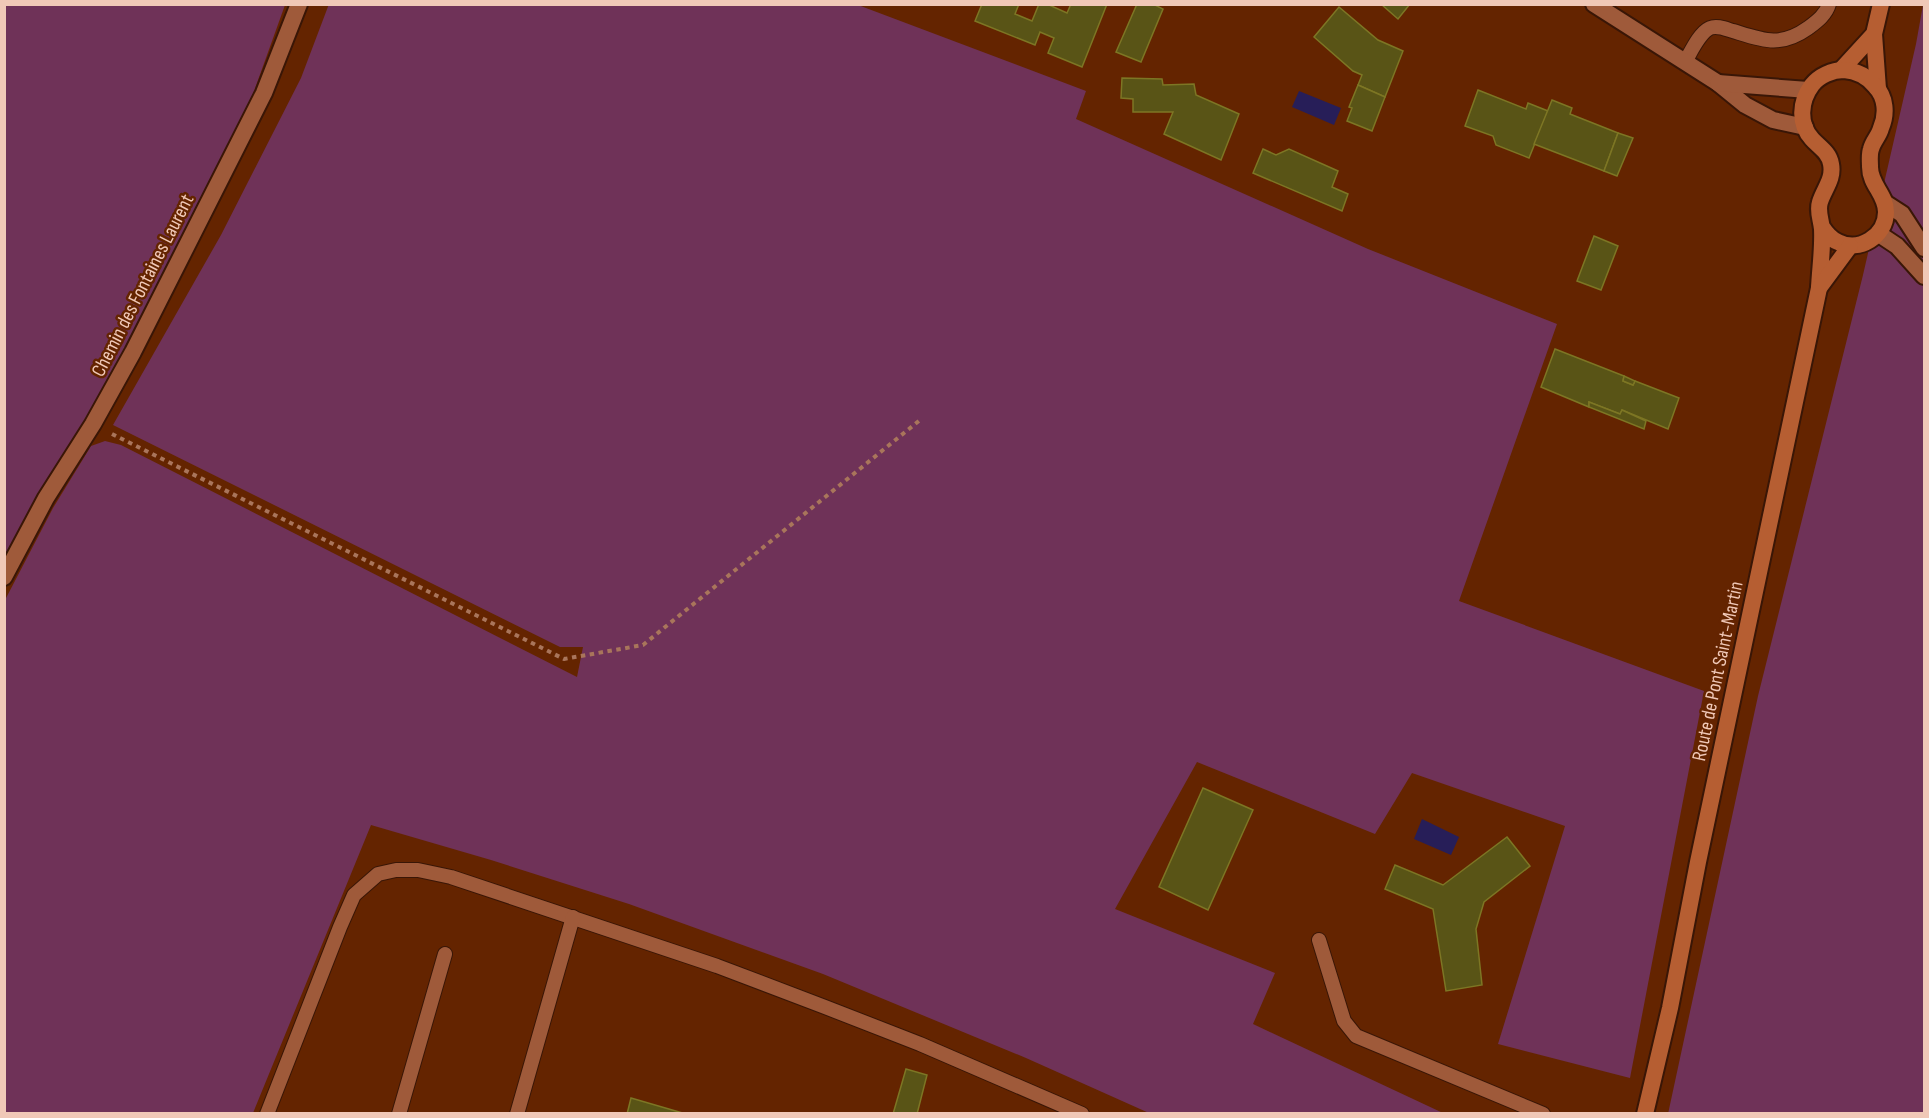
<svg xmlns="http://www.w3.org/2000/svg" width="1929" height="1118" viewBox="0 0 1929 1118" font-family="'Sofia Sans Condensed',sans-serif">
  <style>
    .green { fill: #6f3258 }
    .water { fill: #271e58 }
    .building { fill: #595416; stroke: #7d7624; stroke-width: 1.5 }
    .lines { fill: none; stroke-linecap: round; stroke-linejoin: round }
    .service-casing { stroke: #391606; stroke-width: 16 }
    .minor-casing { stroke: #391606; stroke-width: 20 }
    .tertiary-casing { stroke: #391606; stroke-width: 20 }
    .secondary-casing { stroke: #391606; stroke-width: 20 }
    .path { stroke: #a9755b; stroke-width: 4; stroke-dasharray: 4.5 4.5; stroke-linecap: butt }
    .service { stroke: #9f5a3a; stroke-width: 14 }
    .minor { stroke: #9f5a3a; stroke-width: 16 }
    .tertiary { stroke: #9f5a3a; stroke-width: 16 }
    .secondary { stroke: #b65e32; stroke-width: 16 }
    .labels { text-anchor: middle; stroke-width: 5; stroke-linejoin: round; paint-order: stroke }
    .street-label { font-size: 20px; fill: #f0c8b7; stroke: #642400 }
  </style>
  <rect width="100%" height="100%" fill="#642400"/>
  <g class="green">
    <path d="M329,4L858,5L1086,91L1076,119L1368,249L1557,324L1459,601L1704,691L1630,1078L1498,1044L1565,826L1412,773L1375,834L1197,762L1115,909L1275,973L1253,1024L1443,1113H1149L1026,1058L823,974L629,904L491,860L371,825L253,1113H5V600L53,508L91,446L105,441L121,445L577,677L583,647H560L113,425L221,235L301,78Z"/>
    <path d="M4,5H285L253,94L191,222L69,454L4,561Z"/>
    <path d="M1923,5H1924V1113L1668,1114L1758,696L1863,275L1916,44Z"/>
  </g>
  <g class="water">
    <path d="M1299,91L1341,108L1334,125L1292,107Z"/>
    <path d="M1422,819L1459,837L1451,855L1414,839Z"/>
  </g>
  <g class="building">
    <path d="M982,4H1019L1015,14L1032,21L1039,4H1047L1067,13L1071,4H1107L1082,67L1048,53L1054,38L1040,32L1035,45L975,21Z"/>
    <path d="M1137,4H1153L1163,9L1141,62L1116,52Z"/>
    <path d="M1381,4H1410L1398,19Z"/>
    <path d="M1339,7L1378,40L1403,51L1385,97L1358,85L1362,75L1353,71L1314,37Z"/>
    <path d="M1122,78L1162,79L1163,85L1194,84L1196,95L1239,114L1221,160L1164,134L1173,112H1133V99L1121,98Z"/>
    <path d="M1358,85L1385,97L1372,131L1347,121L1352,108L1349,107Z"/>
    <path d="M1478,90L1526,109L1528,103L1548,111L1529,158L1496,145L1493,136L1465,126Z"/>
    <path d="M1552,100L1572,108L1570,114L1618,133L1604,171L1534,144Z"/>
    <path d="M1618,133L1633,138L1617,176L1604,171Z"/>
    <path d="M1263,149L1276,155L1289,149L1338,171L1332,187L1348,194L1342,211L1253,173Z"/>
    <path d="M1594,236L1618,246L1601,290L1577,281Z"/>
    <path d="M1555,349L1624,376L1623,381L1633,385L1635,381L1679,398L1668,429L1622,410L1620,414L1589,402V407L1541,387Z"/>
    <path d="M1624,376L1635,381L1633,385L1623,381Z"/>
    <path d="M1589,402L1620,414L1622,410L1646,421L1644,429L1589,407Z"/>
    <path d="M1203,788L1253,810L1208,910L1159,887Z"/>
    <path d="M1507,837L1530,866L1484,902L1476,929L1482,985L1446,991L1433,909L1385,889L1395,865L1443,885Z"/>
    <path d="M906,1069L927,1075L917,1114H893Z"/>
    <path d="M631,1098L686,1114H627Z"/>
  </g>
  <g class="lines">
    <defs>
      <g id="service">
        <path d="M1685,62C1691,52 1699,33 1710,28C1717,25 1726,29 1733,31C1762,40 1780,48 1808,28C1816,22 1826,15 1829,4"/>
        <path d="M1319,940L1344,1021L1356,1036L1543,1114"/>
        <path d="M267,1114L340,927L354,895L378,874L396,870H418L451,877L717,966L825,1007L920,1044L1082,1114"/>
        <path d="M399,1114L445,954"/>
        <path d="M517,1114L573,917"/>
      </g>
      <g id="minor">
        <path d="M1885,203L1902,214L1924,248"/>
        <path d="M1879,234L1897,246L1924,276"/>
        <path d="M4,577L46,498L93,424L133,352L264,93L299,4"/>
      </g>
      <g id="tertiary">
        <path d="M1594,4L1718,83L1745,105L1773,120L1805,127"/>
        <path d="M1718,83L1808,90"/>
      </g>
      <g id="secondary">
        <path d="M1874,34L1878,89"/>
        <path d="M1841,70L1874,34L1881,4"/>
        <path d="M1819,288C1820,268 1823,248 1822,229C1821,219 1817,211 1820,202C1824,189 1834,179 1831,164C1829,152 1819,147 1812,139C1798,124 1800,101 1812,85C1819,76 1832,70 1844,70C1857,71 1867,76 1875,86C1886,97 1887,114 1881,128C1879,136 1873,141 1871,149C1869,154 1870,161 1870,167C1870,185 1886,194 1886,212C1886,236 1859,253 1838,242C1830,239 1826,233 1822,227"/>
        <path d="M1645,1114L1670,1008L1698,862L1819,288L1850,246"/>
      </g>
    </defs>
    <use href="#service" class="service-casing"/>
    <use href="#minor" class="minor-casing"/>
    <use href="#tertiary" class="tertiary-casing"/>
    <use href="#secondary" class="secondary-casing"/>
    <path class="path" d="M112,434L564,659L643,645L920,420"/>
    <use href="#service" class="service"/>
    <use href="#minor" class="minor"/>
    <use href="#tertiary" class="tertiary"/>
    <use href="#secondary" class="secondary"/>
  </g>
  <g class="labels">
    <g class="street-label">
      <text transform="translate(142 285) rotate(-63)" y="7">Chemin des Fontaines Laurent</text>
      <text transform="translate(1717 671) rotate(-78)" y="7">Route de Pont Saint-Martin</text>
    </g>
  </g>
  <rect width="1929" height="1118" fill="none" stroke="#f0c8b7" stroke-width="12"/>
</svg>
